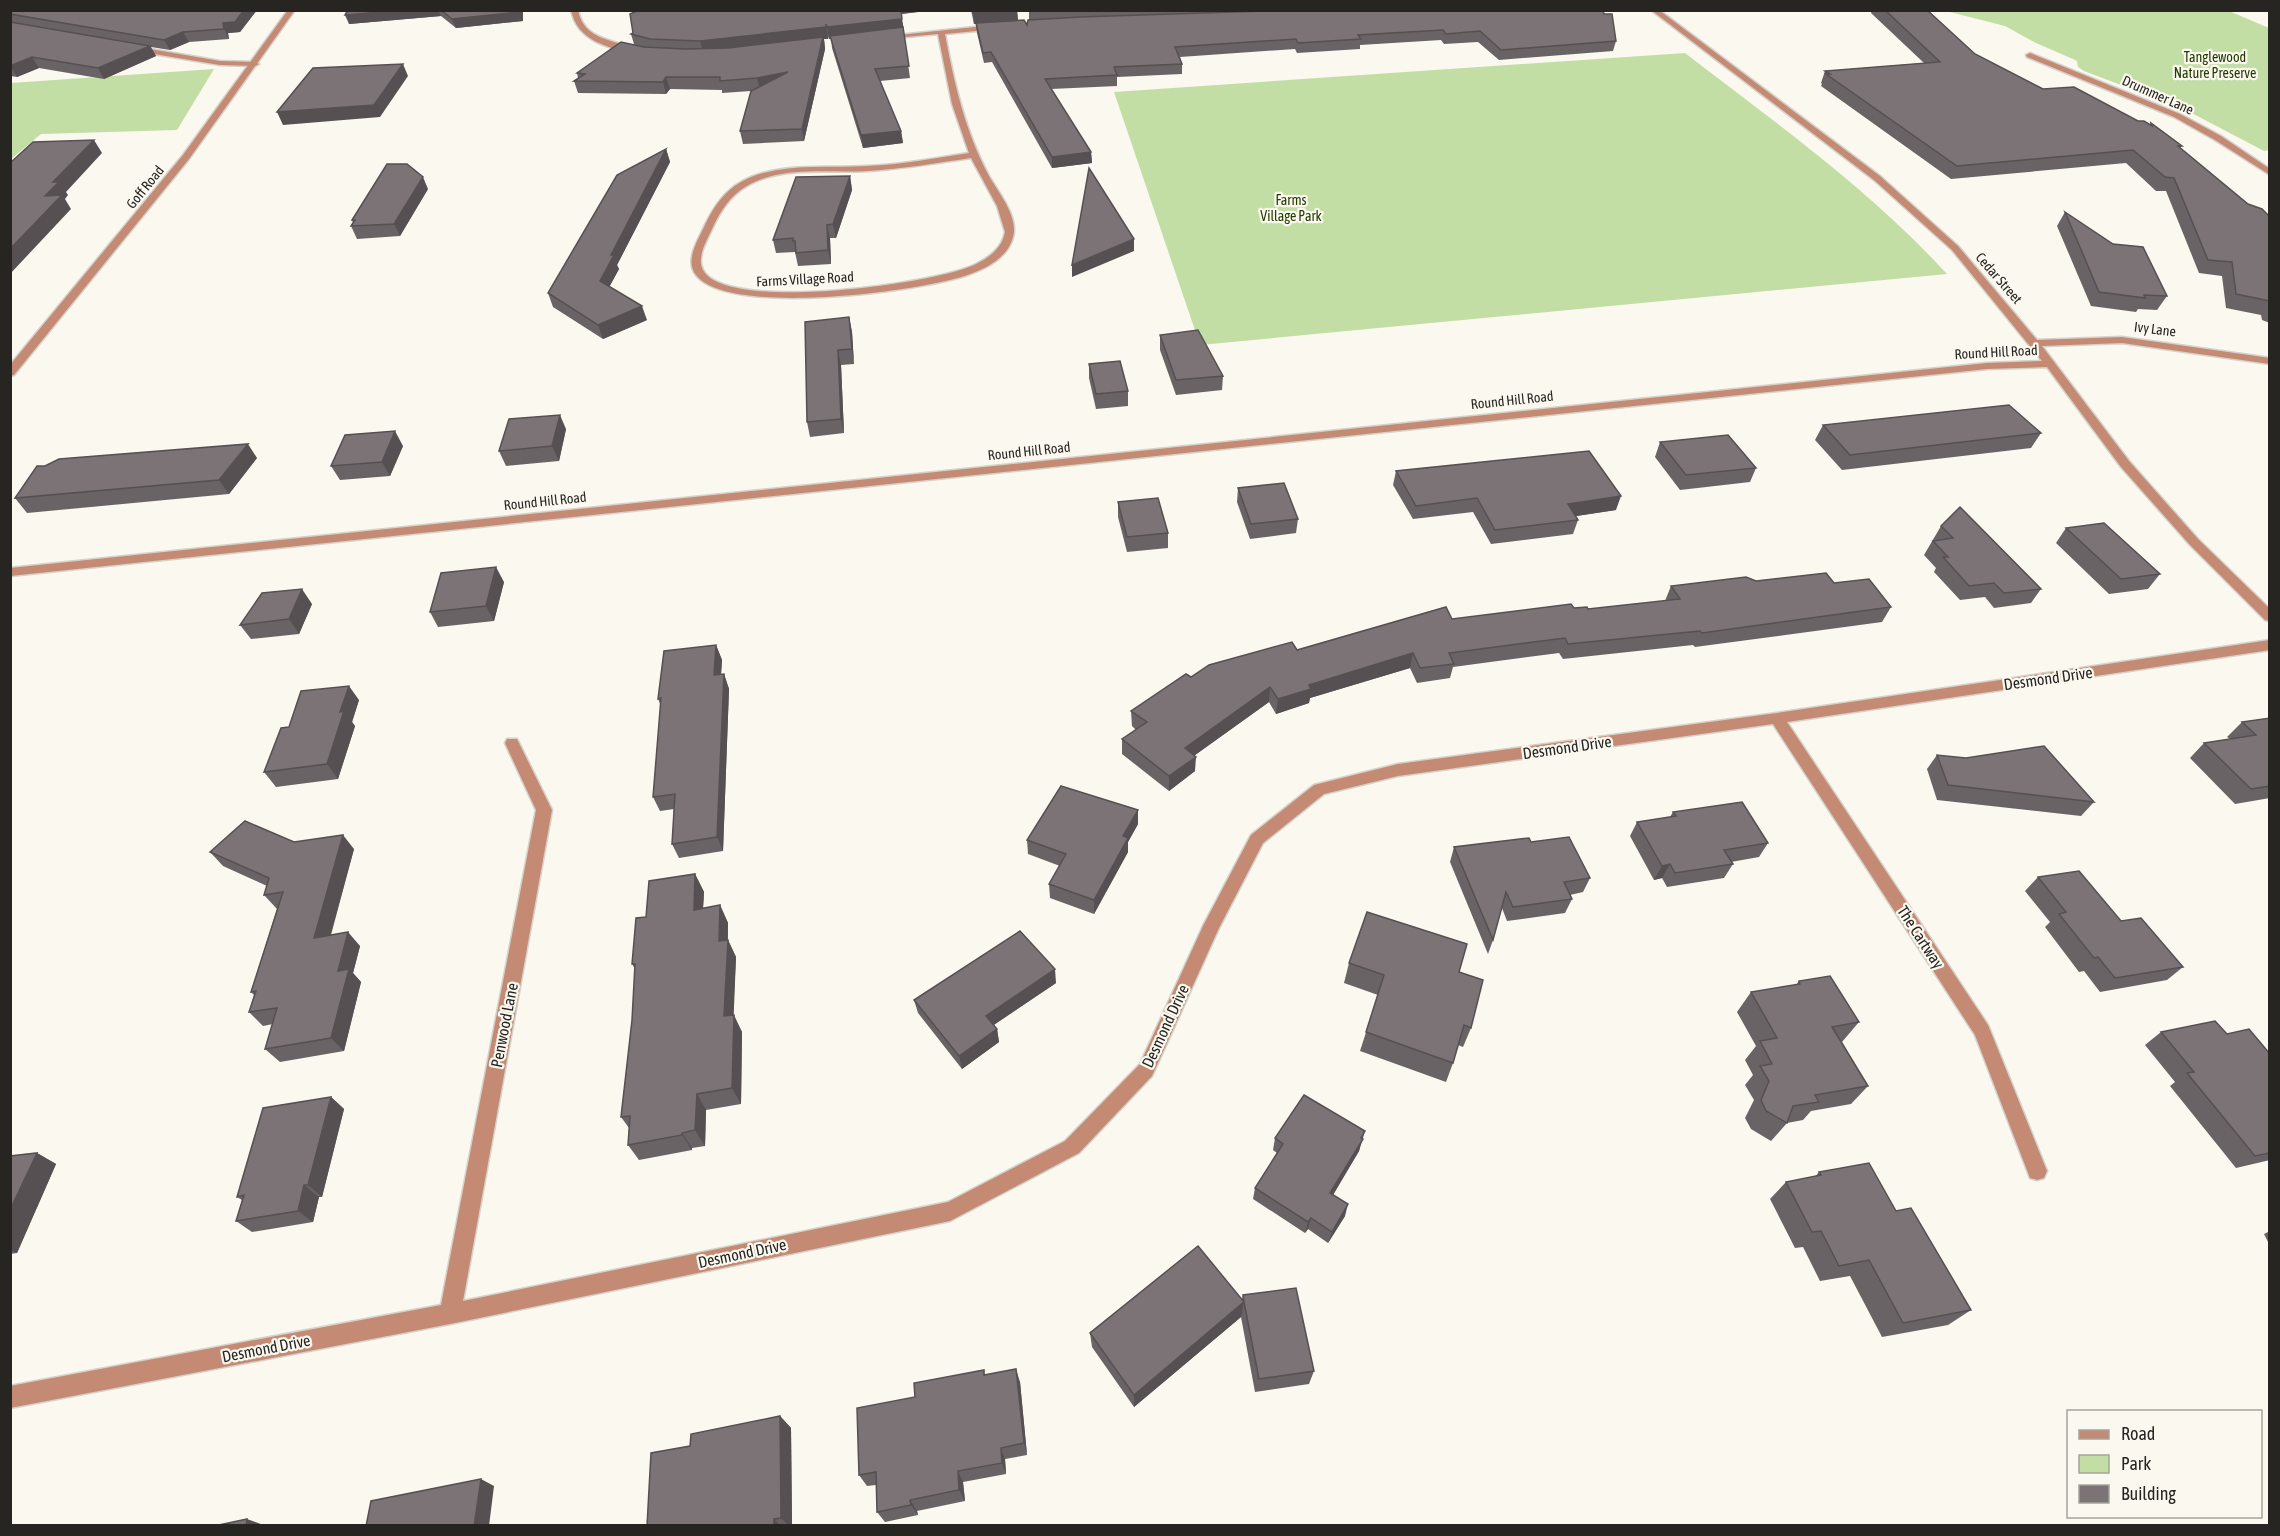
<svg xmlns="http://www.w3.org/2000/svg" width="2280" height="1536" viewBox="0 0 2280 1536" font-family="'Asap Condensed',sans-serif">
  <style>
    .green { fill: #c2dea5 }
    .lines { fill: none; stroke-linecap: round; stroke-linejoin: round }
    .minor-casing { stroke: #d4d2ca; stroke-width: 3 }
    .tertiary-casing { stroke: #d4d2ca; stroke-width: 3 }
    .minor { fill: #c48a74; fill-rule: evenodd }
    .tertiary { fill: #c48a74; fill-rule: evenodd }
    .wall { fill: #6a6365 }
    .shaded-wall { fill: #565053 }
    .building { fill: #7b7376; stroke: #565053; stroke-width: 1.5 }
    .labels { text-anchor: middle; stroke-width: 4.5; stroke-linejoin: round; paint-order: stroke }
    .far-park-label { font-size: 14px; fill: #253b00; stroke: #faf8ef }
    .far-street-label { font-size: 14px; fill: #262522; stroke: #faf8ef }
    .street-label { font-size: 16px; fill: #262522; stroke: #faf8ef }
  </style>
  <rect width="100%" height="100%" fill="#faf8ef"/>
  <g class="green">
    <path d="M1946,11H2229L2269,28V150L2264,151L2184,109L2084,71L2078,67L2077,61L2073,59L2036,43L2005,26Z"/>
    <path d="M1685,53C1776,123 1869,189 1947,274L1200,345L1114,92Z"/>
    <path d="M214,69L177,130L41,134L11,159V83Z"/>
  </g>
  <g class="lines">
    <defs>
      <g id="minor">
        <path d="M571,10H578C584,42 615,38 637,51L633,53C607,48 577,40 571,10Z"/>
        <path d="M1651,10H1659L1880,176L1958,246L2037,340L2122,337L2270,358V364L2122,343L2042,346L2129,461L2198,539L2270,609V621L2265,620L2190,545L2121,467L2047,367L1987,369L10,576V568L1987,363L2042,361L1952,250L1874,180Z"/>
        <path d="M994,25L997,29L945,34C954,83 965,131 989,176C998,192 1019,217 1013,237C1008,257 987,268 970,274C926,291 720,319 694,272C686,258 699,238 705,225C718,198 733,181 763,173C797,164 831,168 866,166C901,165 935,158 969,153L952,104L938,34L884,39L880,37ZM971,158L997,206L1005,232C1002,248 990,257 976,264C937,284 725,313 703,270C696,257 708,238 713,227C725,201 740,185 768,177C800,168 834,173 868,171C902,169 937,163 971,158Z"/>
        <path d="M133,46L220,61L255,62L259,64L255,66L220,65L130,50Z"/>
        <path d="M2030,53L2180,114L2221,136L2270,169V175L2215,140L2174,117L2027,57L2026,55Z"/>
        <path d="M2270,640V650L1787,722L1988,1025L2047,1171L2044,1178L2037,1180L2030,1178L1975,1035L1773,724L1398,776L1324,794L1263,843L1219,928L1152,1076L1079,1153L950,1221L450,1324L10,1408V1386L441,1305L536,810L505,743L507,739H517L552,810L463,1301L948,1202L1065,1141L1140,1064L1203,926L1251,835L1314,785L1398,764L1777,713Z"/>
      </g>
      <path id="tertiary" d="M288,10H295L189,159L14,375L10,376V365L183,155Z"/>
    </defs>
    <use href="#minor" class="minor-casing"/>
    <use href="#tertiary" class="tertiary-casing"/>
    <use href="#minor" class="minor"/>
    <use href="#tertiary" class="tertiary"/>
  </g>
  <g class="wall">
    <path d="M10,10H257L240,32L228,33L229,39L189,42L170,50L151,47L156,56L104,79L39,68L17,77L10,76Z"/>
    <path d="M348,10H523V21L456,28L441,16L349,24Z"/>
    <path d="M639,10H935L901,14L910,78L880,81L901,131L903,143L863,148L832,48L831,38L829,39L828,36V39H824L825,49L804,141L743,144L740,131L751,91L722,93V90L670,89L666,94L578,93L574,81L578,78L577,73L634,44L631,34L633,33Z"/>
    <path d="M971,10H1017L1018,21L1027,25L1029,20V10H1603L1604,14L1616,41L1613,51L1499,60L1478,42L1444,44L1441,40L1360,45V49L1297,53L1295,49L1180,57L1182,64V74L1117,77V86L1051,89L1091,152L1092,163L1052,168L992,62L984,63L977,33L976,24H974Z"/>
    <path d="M1872,10H1927L1975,54L2043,89L2138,121L2150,125L2151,123L2182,146L2180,148L2248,204L2270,217V323L2262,320L2261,315L2226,308L2222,276L2199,273L2166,191H2156L2126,163L1951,179L1821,86L1822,84L1821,83L1825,71L1924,63L1871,13Z"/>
    <path d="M666,149L670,162L617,265L619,269L609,287L647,320L603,339L553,307L548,293Z"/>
    <path d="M850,176L852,190L836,238H830L831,264L798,266L795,252L776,253L773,240Z"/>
    <path d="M428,189L400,236L357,239L351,226L353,223L352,220Z"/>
    <path d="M2065,212L2167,296L2157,310L2138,309L2136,312L2091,306L2057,226Z"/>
    <path d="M849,317L852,332L854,364L841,365L844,433L810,437L807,422Z"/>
    <path d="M1160,335L1223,376L1222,390L1176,395L1160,350Z"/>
    <path d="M1089,364L1128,391V406L1096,409L1089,378Z"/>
    <path d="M1823,425L2041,433L2031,448L1842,470L1815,440Z"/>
    <path d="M566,429L559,461L506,466L499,451Z"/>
    <path d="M1660,442L1756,468L1750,482L1680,490L1655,457Z"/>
    <path d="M403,446L390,476L340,480L331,466Z"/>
    <path d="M257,458L229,494L27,513L15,498Z"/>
    <path d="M1396,471L1616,510L1575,516L1578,520L1573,534L1491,544L1473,512L1413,519L1393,485Z"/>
    <path d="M1238,488L1298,519L1296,533L1250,539L1237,502Z"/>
    <path d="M1118,502L1168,533V548L1127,552L1118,517Z"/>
    <path d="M1941,526L2041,589L2031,603L1994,608L1985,597L1960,600L1934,572L1936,568L1924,555Z"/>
    <path d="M2066,528L2160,574L2148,589L2109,594L2056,543Z"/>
    <path d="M1756,581L1834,583L1891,607L1882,622L1695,647L1693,645L1563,659L1559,653L1453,667L1450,678L1417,683L1410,668L1310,698L1309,703L1276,714L1269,702L1195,755V771L1169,791L1122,754V739L1136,730L1132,726L1131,711L1191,677L1297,650L1452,619L1574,608L1588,609L1665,601L1671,586Z"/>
    <path d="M504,582L494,621L438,627L430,612Z"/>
    <path d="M312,604L299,634L251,639L240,625Z"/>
    <path d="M716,645L722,660L721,674H724L729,689L723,851L679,858L672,844L674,809L660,811L653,797L661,706L658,699Z"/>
    <path d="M359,700L352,722L355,726L338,779L276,787L264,772L289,727Z"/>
    <path d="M2270,718V798L2235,804L2190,758L2204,743L2230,739L2227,737L2242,722Z"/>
    <path d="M1937,755L2094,802L2081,816L1937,800L1927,769Z"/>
    <path d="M1138,810V824L1128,842V852L1094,914L1050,898L1049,884L1060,866L1028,854L1027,840Z"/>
    <path d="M1673,812L1768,843L1759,857L1731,862L1733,864L1724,878L1667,887L1662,878L1654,880L1630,836L1637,822L1670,817Z"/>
    <path d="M294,842L354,849L331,935L360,946L353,973L361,982L344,1051L280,1062L265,1049L273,1024L263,1026L249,1012L254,995L251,992L277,909L264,895L267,886L223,866L210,852Z"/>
    <path d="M1531,842L1590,878L1583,892L1570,895L1572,899L1565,913L1507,921L1502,908L1493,940L1488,954L1450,862L1454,847Z"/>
    <path d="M695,874L704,892L703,908L720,905L728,923V940L736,957L733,1015L742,1032L741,1104L706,1110L705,1146L692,1148V1150L639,1160L628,1145L629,1128L621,1117L632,1020L635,969L632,964L646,917Z"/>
    <path d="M2038,877L2121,921L2183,967L2167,980L2100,992L2084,971L2079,972L2045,927L2050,922L2025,891Z"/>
    <path d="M1349,963L1459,972L1471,1028L1463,1047L1458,1045L1453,1063L1446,1082L1360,1051L1378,995L1344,983Z"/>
    <path d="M1799,981L1859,1022L1842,1042L1868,1086L1851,1104L1811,1111L1803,1120L1787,1123L1771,1141L1751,1129L1745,1118L1754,1100L1745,1085L1753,1075L1745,1060L1756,1046L1737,1012L1751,992L1796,985Z"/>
    <path d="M1056,983L993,1025L997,1029L999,1042L962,1069L918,1013L914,1000Z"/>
    <path d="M2161,1032L2227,1034L2270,1054V1160L2236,1168L2170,1086L2175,1082L2145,1045Z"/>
    <path d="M331,1097L344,1109L322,1197H319L313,1222L252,1232L236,1221L242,1200L237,1197Z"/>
    <path d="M1275,1138L1362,1139L1359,1151L1333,1195L1345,1216L1328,1243L1308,1229L1305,1233L1253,1199L1255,1188L1277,1153L1273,1150Z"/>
    <path d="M37,1153L56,1164L17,1253L10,1254V1156Z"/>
    <path d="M1819,1172L1896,1211L1971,1310L1948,1325L1882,1337L1850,1276L1820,1281L1803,1247L1795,1248L1770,1199L1786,1182L1815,1177Z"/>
    <path d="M2270,1231V1246L2264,1234Z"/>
    <path d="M1243,1295L1314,1371L1309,1384L1255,1392L1241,1317L1134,1407L1092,1347L1090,1333L1242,1299Z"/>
    <path d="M984,1370L985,1375L1020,1382L1027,1455L1005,1459L1006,1474L963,1482L965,1501L917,1511L918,1515L885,1522L877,1512L876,1485L867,1486L859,1475L915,1397Z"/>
    <path d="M780,1416L791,1428L792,1526H647L690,1446Z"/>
  </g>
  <g class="shaded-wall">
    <path d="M244,10H257L240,32L228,33L229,39L224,29L223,23Z"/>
    <path d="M403,10H438L441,16L349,24L345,15Z"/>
    <path d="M523,10V21L456,28L452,19Z"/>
    <path d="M901,10H935L901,14Z"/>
    <path d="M999,10H1017L1018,21L974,24L973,13Z"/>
    <path d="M902,19L904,30L829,39L827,27Z"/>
    <path d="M826,24L828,36V39H824L825,49L804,141L802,129L823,39L703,53L700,41Z"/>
    <path d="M183,32L189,42L170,50L164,40Z"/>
    <path d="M150,46L156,56L104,79L98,68Z"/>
    <path d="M32,57L39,68L17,77L10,66Z"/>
    <path d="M403,64L408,76L380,117L283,125L277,112Z"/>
    <path d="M788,72L760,91L757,78Z"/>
    <path d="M666,77L670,89L666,94L663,82Z"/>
    <path d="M901,131L903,143L863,148L861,135Z"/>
    <path d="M94,140L102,153L66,192L68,195L65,199L71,209L10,274V249L45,196L53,182Z"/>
    <path d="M666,149L670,162L617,265L619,269L605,295L600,281L611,255Z"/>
    <path d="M1091,152L1092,163L1052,168V157Z"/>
    <path d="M850,176L852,190L836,238L833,224Z"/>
    <path d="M423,177L428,189L400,236L394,224Z"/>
    <path d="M827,225L830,238L831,264L828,250Z"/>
    <path d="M1134,239V251L1072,277V265Z"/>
    <path d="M642,306L647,320L603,339L598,325Z"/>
    <path d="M849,317L852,332L854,364L852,349Z"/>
    <path d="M838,350L841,365L844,433L841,419Z"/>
    <path d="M560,415L566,429L559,461L552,446Z"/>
    <path d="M395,431L403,446L390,476L382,462Z"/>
    <path d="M248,444L257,458L229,494L219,480Z"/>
    <path d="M1621,496L1616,510L1564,518L1568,504Z"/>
    <path d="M496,567L504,582L494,621L486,606Z"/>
    <path d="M302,589L312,604L299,634L289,619Z"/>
    <path d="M716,645L722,660L720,690L714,675Z"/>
    <path d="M1413,653L1410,668L1310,698L1309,703L1276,714L1278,699L1309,685Z"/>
    <path d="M724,674L729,689L723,851L717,837Z"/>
    <path d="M349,686L359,700L352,722L355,726L338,779L327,764L340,712Z"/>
    <path d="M1270,687L1269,702L1184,763L1185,748Z"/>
    <path d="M1196,757L1195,771L1169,791V776Z"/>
    <path d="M1138,810V824L1128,842V852L1094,914V900L1123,836Z"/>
    <path d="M343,835L354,849L326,951L314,938Z"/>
    <path d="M1670,864L1662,878L1654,880L1662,866Z"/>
    <path d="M695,874L704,892L702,927L694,910Z"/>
    <path d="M720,905L728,923L727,955L728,940L736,957L733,1033L724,1016L719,941Z"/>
    <path d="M348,932L360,946L353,973L361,982L344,1051L331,1038L338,971Z"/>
    <path d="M1055,969L1056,983L988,1029L986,1016Z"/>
    <path d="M734,1015L742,1032L741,1104L732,1088Z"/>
    <path d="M997,1029L999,1042L962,1069L959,1056Z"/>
    <path d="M697,1094L706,1110L705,1146L695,1130Z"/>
    <path d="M331,1097L344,1109L322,1197L308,1185Z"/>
    <path d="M1365,1131L1359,1151L1327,1205L1330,1193Z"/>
    <path d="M682,1133L692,1148V1150L682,1135Z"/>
    <path d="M37,1153L56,1164L17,1253L10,1250V1210Z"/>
    <path d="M304,1185L319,1197L313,1222L298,1211Z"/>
    <path d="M1348,1204L1345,1216L1328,1243L1332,1232Z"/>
    <path d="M1311,1218L1308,1229L1305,1233L1308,1222Z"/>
    <path d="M1244,1302L1241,1317L1134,1407V1395Z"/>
    <path d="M1016,1369L1020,1382L1027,1455L1024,1443Z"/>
    <path d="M780,1416L791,1428L792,1526H789L781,1518Z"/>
    <path d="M1001,1448L1005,1459L1006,1474L1002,1463Z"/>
    <path d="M958,1471L963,1482L965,1501L959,1490Z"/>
    <path d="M481,1479L494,1486L489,1526H474Z"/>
    <path d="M910,1500L917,1511L918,1515L911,1505Z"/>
    <path d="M247,1519L266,1526H246Z"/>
    <path d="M774,1519L781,1526H774Z"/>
  </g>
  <g class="building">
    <path d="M10,10H244L235,22L223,23L224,29L183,32L164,40L10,14Z"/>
    <path d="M348,10H403L345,15Z"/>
    <path d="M441,10H520V12L452,19Z"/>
    <path d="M639,10H901L902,19L827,27L826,24V27L700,41L650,39L631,34L633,33L630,14Z"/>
    <path d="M973,10H999L973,13Z"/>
    <path d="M1299,10H1603L1604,14H1612L1616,41L1501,50L1480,31L1446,34L1443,30L1358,35L1361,39L1298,43L1296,39L1175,47L1182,64L1114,67L1117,75L1045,79L1091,152L1052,157L991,52L983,53L976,23L1024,20L1027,25L1028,20L1080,17Z"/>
    <path d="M1885,10H1927L1975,54L2043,89L2074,87L2138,121H2144L2152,126L2151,123L2182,146H2178L2248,204L2262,209L2270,217V301L2236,294L2232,262L2208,260L2174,178L2165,177L2133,150L1957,166L1826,74H1830L1825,71L1940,62Z"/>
    <path d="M10,22L150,46L98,68L32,57L10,66Z"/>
    <path d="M903,27L909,66L875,69L901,131L861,135L830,36Z"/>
    <path d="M823,37L802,129L740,131L751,91L788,72L757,78L720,81V77H666L663,82L574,81L585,74L577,73L621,42L644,47L686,49L728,48Z"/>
    <path d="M403,64L374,105L277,112L313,68Z"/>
    <path d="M94,140L53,182H59L45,196L62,195L10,249V163L33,142Z"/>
    <path d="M666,149L611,255H614L600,281L642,306L598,325L548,293L617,175Z"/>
    <path d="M387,164H407L423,177L394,224L351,226L355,220H352Z"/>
    <path d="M1089,168L1134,239L1072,265Z"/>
    <path d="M850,176L833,224L827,225L828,250L796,253L795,241H793V238L773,240L796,177Z"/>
    <path d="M2065,212L2113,244L2143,247L2167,296L2144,295L2145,298L2099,292Z"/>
    <path d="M849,317L852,349L838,350L841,419L807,422L805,322Z"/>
    <path d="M1198,330L1223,376L1176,380L1160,335Z"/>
    <path d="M1120,361L1128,391L1096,394L1089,364Z"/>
    <path d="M2009,405L2041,433L1850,455L1823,425Z"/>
    <path d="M560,415L552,446L499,451L509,419Z"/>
    <path d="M395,431L382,462L331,466L345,435Z"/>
    <path d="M1728,435L1756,468L1686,475L1660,442Z"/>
    <path d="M248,444L219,480L15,498L37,466H45L59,459Z"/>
    <path d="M1589,451L1621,496L1568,504L1578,520L1495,530L1477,498L1416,506L1396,471Z"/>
    <path d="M1284,483L1298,519L1251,524L1238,488Z"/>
    <path d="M1158,498L1168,533L1127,537L1118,502Z"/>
    <path d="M1960,507L2041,589L2004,593L1994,583L1969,586L1943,557H1948L1933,541L1953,538L1941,526Z"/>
    <path d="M2104,523L2160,574L2121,579L2066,528Z"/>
    <path d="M496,567L486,606L430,612L441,573Z"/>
    <path d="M1826,573L1834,583L1869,579L1891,607L1702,633L1700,631L1568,644L1565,638L1449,653L1454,664L1420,668L1413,653L1309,685L1311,689L1278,699L1270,687L1185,748L1196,757L1169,776L1122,739L1147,722L1131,711L1186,674L1191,677L1209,665L1292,642L1297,650L1446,607L1452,619L1571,604L1574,608L1587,607L1588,609L1680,599L1671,586L1746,577L1756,581Z"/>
    <path d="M302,589L289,619L240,625L262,593Z"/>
    <path d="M716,645L714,675L724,674L717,837L672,844L675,794L653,797L661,698L658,699L664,651Z"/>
    <path d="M349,686L340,712L344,711L327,764L264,772L281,728L289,727L301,691Z"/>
    <path d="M2270,718V786L2251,789L2204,743L2256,735L2242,722Z"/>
    <path d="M2044,746L2094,802L1948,785L1937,755L1966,758Z"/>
    <path d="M1061,786L1138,810L1123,836L1128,838L1094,900L1049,884L1066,854L1027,840Z"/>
    <path d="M1742,802L1768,843L1724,850L1733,864L1675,873L1670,864L1662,866L1637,822L1676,816L1673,812Z"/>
    <path d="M245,821L294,842L343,835L314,938L348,932L338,971L349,969L331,1038L265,1049L277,1008L249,1012L256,991L251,992L283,892L264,895L269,878L210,852Z"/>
    <path d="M1569,837L1590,878L1564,882L1572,899L1513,907L1506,892L1493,940L1454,847L1529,838L1531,842Z"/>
    <path d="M2079,871L2121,921L2141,918L2183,967L2115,978L2098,957L2094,958L2059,914L2066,912L2038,877Z"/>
    <path d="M695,874L694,910L720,905L719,941L728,940L724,1016L734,1015L732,1088L697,1094L695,1130L682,1133V1135L628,1145L630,1116L621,1117L632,1020L635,964H632L636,918L646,917L649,881Z"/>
    <path d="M1367,912L1467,944L1459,972L1483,980L1471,1028L1464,1025L1453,1063L1366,1032L1384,975L1349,963Z"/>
    <path d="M1020,931L1055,969L986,1016L997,1029L959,1056L914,1000Z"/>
    <path d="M1830,976L1859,1022L1832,1027L1868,1086L1815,1095L1819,1102L1793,1106L1787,1123L1766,1111L1761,1100L1769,1081L1760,1066L1772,1064L1760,1041L1777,1038L1751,992L1800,984L1799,981Z"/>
    <path d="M2215,1021L2227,1034L2249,1029L2270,1054V1153L2255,1156L2187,1073L2194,1072L2161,1032Z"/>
    <path d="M1304,1095L1365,1131L1361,1138L1363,1139L1330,1193L1348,1204L1332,1232L1311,1218L1308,1222L1255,1188L1283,1144L1275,1138Z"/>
    <path d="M331,1097L308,1185H304L298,1211L236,1221L244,1195L237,1197L263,1108Z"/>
    <path d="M37,1153L10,1210V1156Z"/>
    <path d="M1869,1163L1896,1211L1911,1208L1971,1310L1903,1323L1869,1260L1839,1266L1821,1231L1812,1232L1786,1182L1821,1175L1819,1172Z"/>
    <path d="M1198,1246L1244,1302L1243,1295L1296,1288L1314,1371L1259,1379L1244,1302L1134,1395L1090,1333Z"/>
    <path d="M1016,1369L1024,1443L1001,1448L1002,1463L958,1471L959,1490L910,1500L911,1505L877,1512L876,1472L859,1475L857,1408L915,1397L914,1383L984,1370V1375Z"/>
    <path d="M780,1416L781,1518L774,1519V1526H647L651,1453L690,1446L691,1434Z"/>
    <path d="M481,1479L474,1526H366L371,1501Z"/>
    <path d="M247,1519L246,1526H214Z"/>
  </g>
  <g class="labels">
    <g class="far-park-label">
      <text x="2215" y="62">Tanglewood<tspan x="2215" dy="16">Nature Preserve</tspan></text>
      <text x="1291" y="205">Farms<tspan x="1291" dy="16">Village Park</tspan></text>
    </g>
    <g class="far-street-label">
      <text transform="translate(2158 95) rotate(24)" y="5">Drummer Lane</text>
      <text transform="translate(145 187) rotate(-51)" y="5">Goff Road</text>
      <text transform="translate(1999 278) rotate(49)" y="5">Cedar Street</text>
      <text transform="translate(805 279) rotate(-3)" y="5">Farms Village Road</text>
      <text transform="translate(2155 329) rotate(7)" y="5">Ivy Lane</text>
      <text transform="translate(1996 352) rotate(-3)" y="5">Round Hill Road</text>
      <text transform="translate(1512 400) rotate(-6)" y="5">Round Hill Road</text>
      <text transform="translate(1029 451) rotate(-6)" y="5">Round Hill Road</text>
      <text transform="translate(545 501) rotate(-6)" y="5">Round Hill Road</text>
    </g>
    <g class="street-label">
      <text transform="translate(2048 678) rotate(-8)" y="6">Desmond Drive</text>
      <text transform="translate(1567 747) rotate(-8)" y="6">Desmond Drive</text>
      <text transform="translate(1921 937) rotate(57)" y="6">The Cartway</text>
      <text transform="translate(504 1025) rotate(-79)" y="6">Penwood Lane</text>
      <text transform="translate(1165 1026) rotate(-65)" y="6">Desmond Drive</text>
      <text transform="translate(742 1253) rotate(-12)" y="6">Desmond Drive</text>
      <text transform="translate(266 1348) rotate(-11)" y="6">Desmond Drive</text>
    </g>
  </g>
  <rect width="2280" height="1536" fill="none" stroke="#262522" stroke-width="24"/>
  <rect x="2067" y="1410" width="195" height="108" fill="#faf8ef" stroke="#a5a49d" stroke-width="1.5"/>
  <rect x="2079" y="1430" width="30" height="9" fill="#c48a74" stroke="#a5a49d" stroke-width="1.5"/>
  <text x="2121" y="1440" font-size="18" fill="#262522">Road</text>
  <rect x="2079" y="1455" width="30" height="18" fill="#c2dea5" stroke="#a5a49d" stroke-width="1.5"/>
  <text x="2121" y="1470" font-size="18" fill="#262522">Park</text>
  <rect x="2079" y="1485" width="30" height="18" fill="#7b7376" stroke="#a5a49d" stroke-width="1.5"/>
  <text x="2121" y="1500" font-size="18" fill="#262522">Building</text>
</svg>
